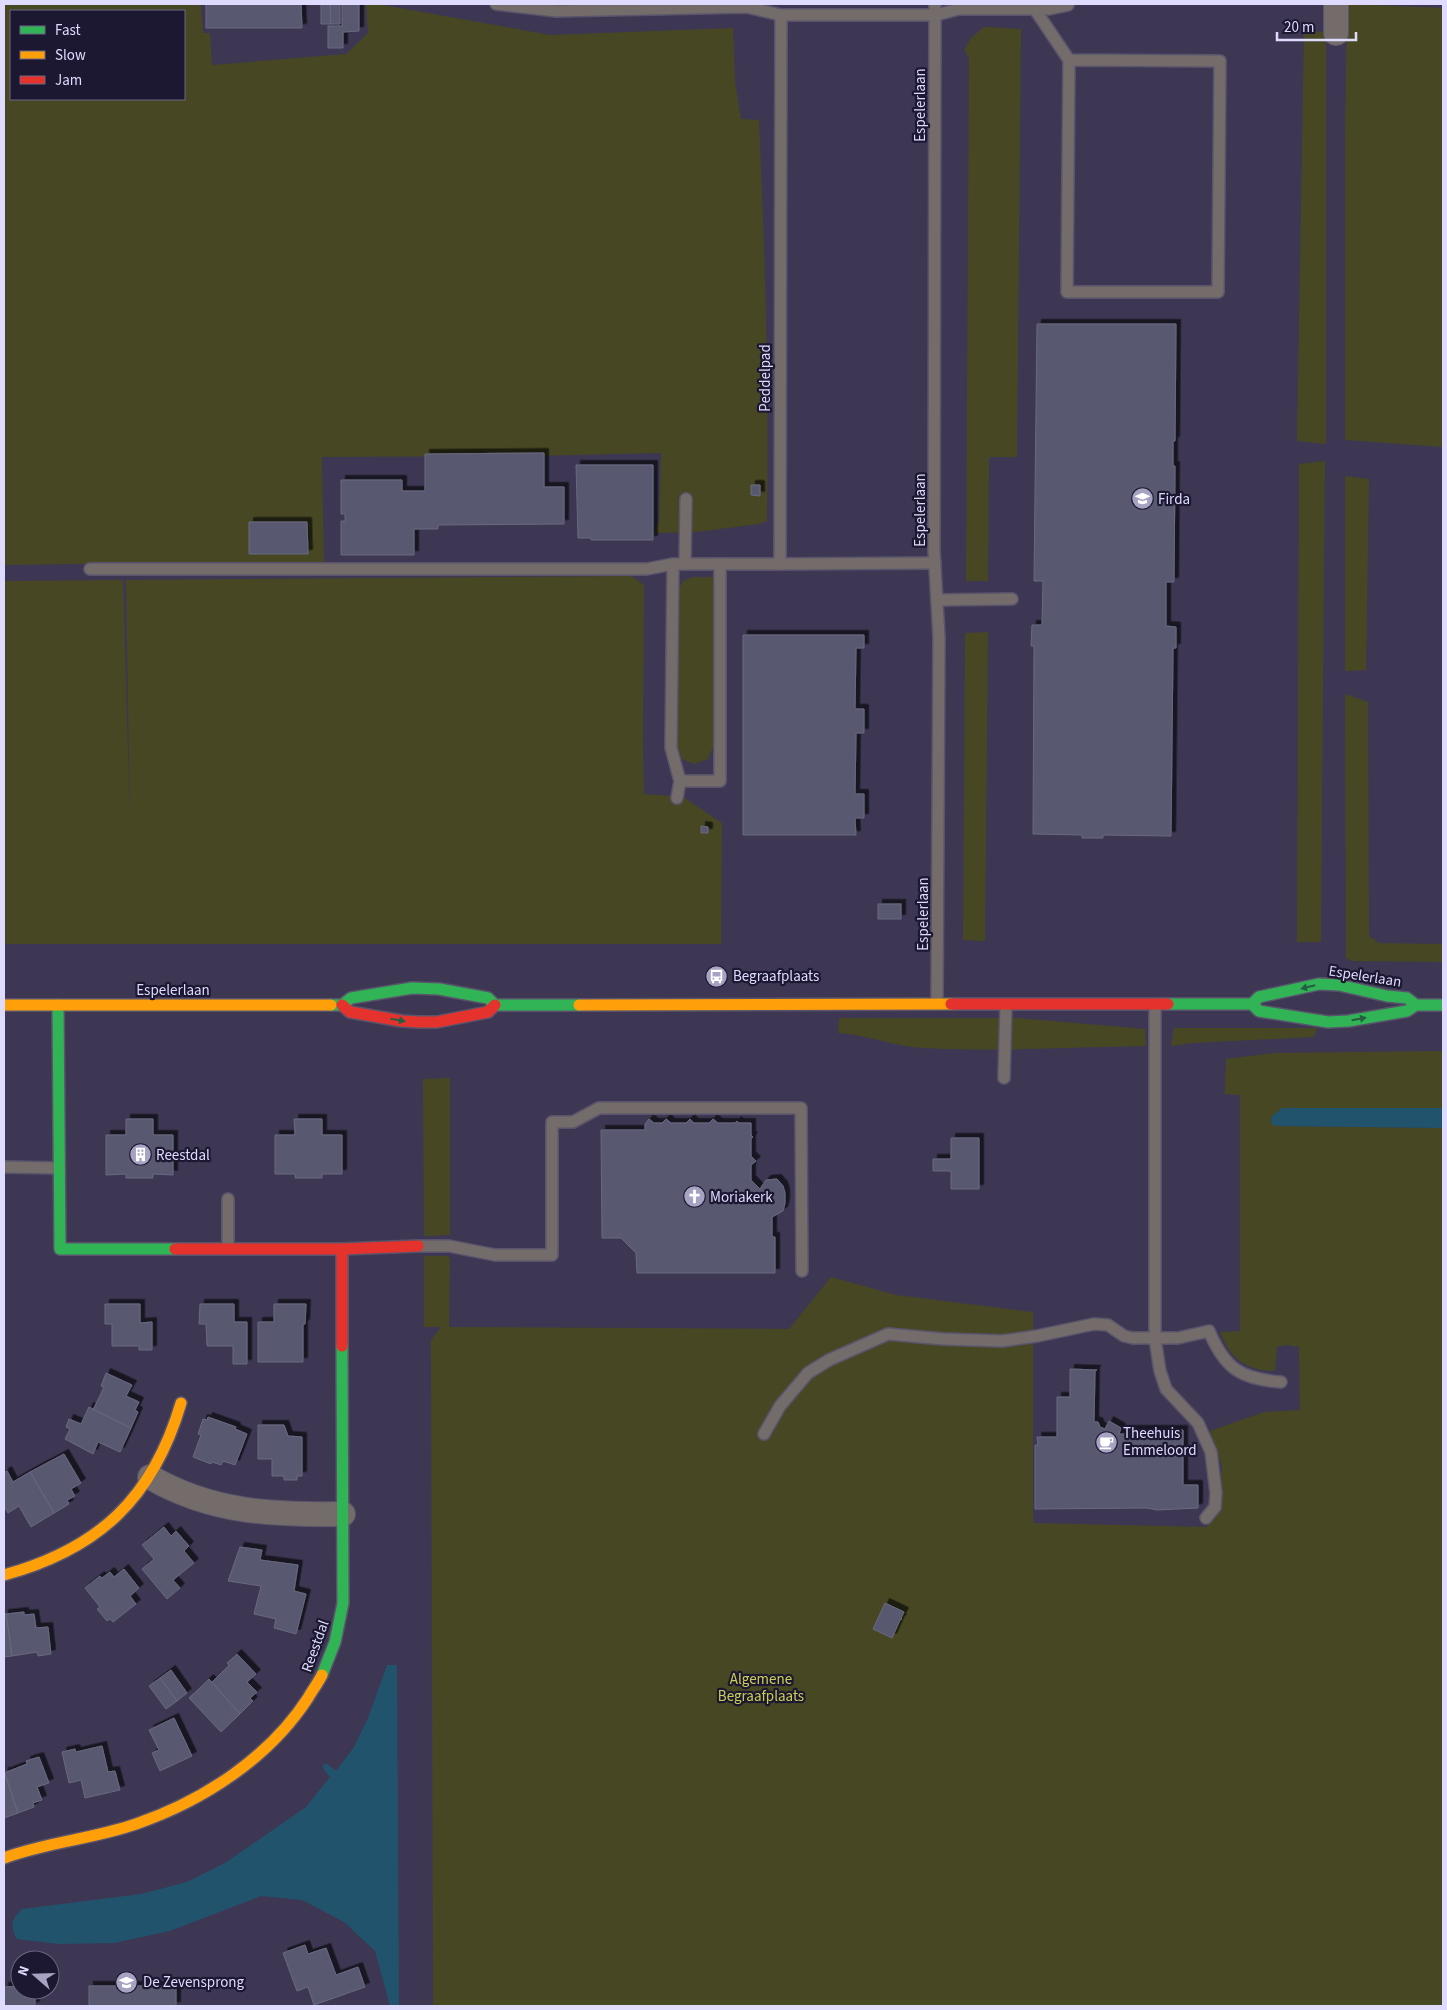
<svg xmlns="http://www.w3.org/2000/svg" width="1447" height="2010" viewBox="0 0 1447 2010" font-family="'Source Sans 3',sans-serif">
  <style>
    .green { fill: #474823; fill-rule: evenodd }
    .water { fill: #22536c }
    .building { fill: #585971; stroke: #686981; filter: url(#shadow) }
    .lines { fill: none; stroke-linecap: round; stroke-linejoin: round }
    .lane-casing { stroke: #59546c; stroke-width: 14 }
    .street-casing { stroke: #59546c; stroke-width: 26 }
    .fast-casing { stroke: #59546c; stroke-width: 14 }
    .slow-casing { stroke: #59546c; stroke-width: 14 }
    .jam-casing { stroke: #59546c; stroke-width: 14 }
    .lane { stroke: #746b6b; stroke-width: 11 }
    .street { stroke: #746b6b; stroke-width: 24 }
    .fast { stroke: #30b455; stroke-width: 11 }
    .slow { stroke: #ff9f0a; stroke-width: 11 }
    .jam { stroke: #e5322d; stroke-width: 11 }
    .oneway { fill: #255e41 }
    .labels { text-anchor: middle; stroke-width: 4.5; stroke-linejoin: round; paint-order: stroke }
    .street-label { font-size: 15px; fill: #dfdbfe; stroke: #1c1831 }
    .poi-label { font-size: 15px; fill: #dfdbfe; stroke: #1c1831; text-anchor: start }
    .park-label { font-size: 15px; fill: #cccf53; stroke: #1c1831 }
  </style>
  <defs>
    <filter id="shadow"><feDropShadow dx="4.5" dy="-4.5" stdDeviation="0" flood-color="#0009"/></filter>
  </defs>
  <rect width="100%" height="100%" fill="#3d3753"/>
  <g class="green">
    <path d="M4,4H201L203,33H210L212,65L346,54L368,33L366,4H377L550,35L733,28L735,82L741,119L759,120C765,254 769,387 767,521L758,524L697,532L654,533L659,522L661,453L531,456L322,457L324,564L221,566L201,562L4,565ZM11,11H184V99H11Z"/>
    <path d="M1347,4L1443,8V447L1345,440V138Z"/>
    <path d="M984,27L1021,29L1017,457H989L988,581H966L969,58L964,50L971,38Z"/>
    <path d="M1304,31L1326,32V444L1297,441Z"/>
    <path d="M1325,461L1321,942H1297L1299,464Z"/>
    <path d="M1345,476L1369,479L1366,670L1345,671Z"/>
    <path d="M631,576L644,585L643,745L644,794L683,797L722,823L721,944H4V581L123,580L130,823L126,580Z"/>
    <path d="M693,577H713V747L708,759L694,764L682,759L677,747V592L683,581Z"/>
    <path d="M988,632L985,941L963,940L965,633Z"/>
    <path d="M1345,694L1368,702L1369,936L1379,943L1443,944V962L1352,961L1346,958Z"/>
    <path d="M839,1018H1018L1145,1029L1146,1046C1073,1047 998,1052 924,1048C894,1047 867,1034 838,1033Z"/>
    <path d="M1174,1028H1317L1314,1037L1192,1043L1171,1046Z"/>
    <path d="M1443,1051V1108H1282L1276,1126L1443,1128V2006H433L431,1340L441,1327H424V1256H445L450,1257L449,1327L789,1329L831,1277L896,1295L1033,1312V1523L1207,1527L1219,1507L1222,1466L1210,1431L1264,1412L1300,1410L1299,1347L1286,1345L1277,1347L1275,1371C1247,1371 1230,1359 1220,1332L1240,1331V1095L1225,1094L1226,1059L1273,1053Z"/>
    <path d="M450,1078V1235L424,1236L423,1079Z"/>
  </g>
  <g class="water">
    <path d="M1282,1108H1443V1128L1276,1126L1271,1123V1117Z"/>
    <path d="M387,1665H397L399,2006H390L375,1951L344,1922L302,1900L261,1896L170,1931L114,1943L59,1944L17,1939C10,1927 11,1919 22,1909L141,1894L187,1882L225,1863L306,1807L330,1777L322,1767L326,1763L336,1771L354,1747L368,1718Z"/>
  </g>
  <g class="building">
    <path d="M206,4H301L302,28H206Z"/>
    <path d="M321,4H330L331,24H321Z"/>
    <path d="M330,4H340V24H331Z"/>
    <path d="M342,4H359V31L343,32V48H328V26H342Z"/>
    <path d="M1037,324H1176L1175,441H1173V466H1175L1174,582H1166V626L1176,627V648H1173L1171,836L1103,835V838H1082V835L1033,834L1034,646H1031L1032,625H1042L1043,581H1034Z"/>
    <path d="M544,453V487H564V524L438,525V529H414V555H341V521H345V514H341V480H402V491H425V454Z"/>
    <path d="M576,465H653V540H591V538H578Z"/>
    <path d="M751,485H760V496L751,495Z"/>
    <path d="M249,522H307L308,554H249Z"/>
    <path d="M743,635H864V648H856L855,709H864V733H856L855,794H864V818H855L856,835H743Z"/>
    <path d="M701,826L708,827V833H701Z"/>
    <rect x="878" y="904" width="23" height="15"/>
    <path d="M126,1119H153V1135H173V1175L153,1174V1178H126V1174L106,1175V1135H126Z"/>
    <path d="M294,1119H322V1135H342V1174H322V1178H295V1174H275V1135H295Z"/>
    <path d="M649,1119L654,1123H662L666,1119L671,1123H686L690,1119L694,1123H709L713,1119L718,1123H735L737,1121L739,1123H751V1135L753,1137L751,1139V1156L756,1161L751,1165V1180L760,1189L766,1180L777,1179L783,1186L785,1193V1203L783,1211L772,1217V1237H775V1273H637L636,1253L621,1238H602L601,1130H645V1124Z"/>
    <path d="M951,1138H979V1189H951V1171H933V1159H951Z"/>
    <path d="M105,1304H140V1323L152,1322V1350H139V1346H112V1324H105Z"/>
    <path d="M200,1304H234V1322H247V1364H233V1346H207L206,1324H199Z"/>
    <path d="M274,1304H306L305,1324H303V1362H258V1322H274Z"/>
    <path d="M1070,1369L1097,1370L1095,1371L1094,1422H1098L1100,1427L1105,1429L1109,1421L1121,1428L1119,1434H1131L1130,1430H1183V1485H1198V1508L1157,1510L1147,1508L1035,1509V1445H1038L1037,1437H1057V1397H1070Z"/>
    <path d="M106,1373L132,1385L126,1396L139,1402L135,1410L138,1412L131,1428L93,1410L104,1387L101,1386Z"/>
    <path d="M89,1407L131,1428L120,1452L98,1442L93,1454L65,1439L70,1429L66,1427L69,1419L81,1424Z"/>
    <path d="M208,1417L236,1427L235,1429L247,1434L235,1465L223,1461L221,1465L212,1462L211,1464L193,1457L201,1435L198,1434L203,1419L207,1420Z"/>
    <path d="M258,1425H284L288,1436L302,1437V1476H297V1480H284V1476H272V1459H258Z"/>
    <path d="M64,1454L81,1483L71,1489L75,1496L67,1500L69,1504L54,1513L30,1472Z"/>
    <path d="M7,1471L13,1482L30,1472L54,1513L31,1527L19,1506L8,1513L4,1506V1473Z"/>
    <path d="M164,1527L171,1536L176,1531L189,1546L184,1551L194,1563L173,1580L180,1588L167,1599L142,1569L154,1559L142,1545Z"/>
    <path d="M240,1547L262,1550L260,1560L298,1565L294,1591L306,1594L296,1634L274,1628L276,1619L254,1614L261,1586L228,1581Z"/>
    <path d="M124,1569L139,1588L130,1596L136,1604L113,1622L110,1619L107,1621L97,1609L100,1607L85,1588L100,1576L102,1578L110,1572L114,1577Z"/>
    <path d="M885,1603L904,1612L901,1618L902,1619L900,1620L892,1638L873,1629Z"/>
    <path d="M24,1612V1615L34,1614L36,1628L48,1627L51,1654L38,1656L37,1652L12,1656L6,1614Z"/>
    <path d="M4,1614H6L12,1656L4,1657Z"/>
    <path d="M237,1654L256,1674L247,1682L257,1692L250,1698L253,1701L240,1714L211,1683L229,1665L227,1663Z"/>
    <path d="M171,1670L187,1693L177,1701L160,1678Z"/>
    <path d="M160,1678L177,1701L166,1709L149,1686Z"/>
    <path d="M209,1679L240,1714L221,1732L189,1698Z"/>
    <path d="M174,1718L192,1756L160,1771L152,1753L159,1750L149,1730Z"/>
    <path d="M102,1746L108,1772L115,1771L120,1790L85,1798L81,1780L69,1783L62,1752L75,1749L76,1752Z"/>
    <path d="M39,1757L49,1783L37,1787L42,1800L33,1803L34,1807L18,1813L4,1773L27,1764L26,1761Z"/>
    <path d="M4,1771L18,1813L4,1818Z"/>
    <path d="M305,1945L308,1954L326,1948L336,1975L358,1967L365,1987L314,2005L308,1987L297,1991L283,1953Z"/>
    <path d="M20,1986V1990H35V2006H4V1987Z"/>
    <rect x="89" y="1986" width="87" height="20"/>
  </g>
  <g class="lines">
    <defs>
      <g id="lane">
        <path d="M496,4L556,11L747,7L781,15"/>
        <path d="M935,4L934,551L939,637L937,1004"/>
        <path d="M1034,8L1069,60L1067,292H1218L1220,61L1069,60"/>
        <path d="M685,564L686,499"/>
        <path d="M780,564L935,563"/>
        <path d="M90,569H647L673,564"/>
        <path d="M937,600L1012,599"/>
        <path d="M680,781H720V564"/>
        <path d="M677,798L680,781L671,748L673,564H780L781,15H936L959,9H1049L1068,5"/>
        <path d="M1155,1004V1339L1160,1371L1166,1389L1198,1423L1211,1452L1216,1493L1215,1507L1206,1518"/>
        <path d="M1004,1078L1006,1005"/>
        <path d="M4,1167L59,1168"/>
        <path d="M418,1246H449L495,1255H552V1122H573L599,1108H801L802,1271"/>
        <path d="M228,1249V1199"/>
        <path d="M764,1434L780,1406L808,1373L829,1360L888,1334L943,1339L1002,1341L1037,1336L1094,1324L1108,1325L1124,1336L1133,1338H1178L1209,1331C1225,1369 1241,1379 1281,1382"/>
      </g>
      <g id="street">
        <path d="M1336,4V33"/>
        <path d="M150,1477C212,1513 273,1515 343,1514"/>
      </g>
      <g id="fast">
        <path d="M1168,1004H1252L1259,1011L1328,1022L1348,1021L1407,1011L1416,1005H1443"/>
        <path d="M1252,1004L1259,997L1319,984L1339,985L1387,996L1407,998L1416,1005"/>
        <path d="M58,1005L60,1249H175"/>
        <path d="M331,1005H342L351,998L412,988L439,989L488,998L495,1005H579"/>
        <path d="M322,1675L335,1642L343,1603L342,1346"/>
      </g>
      <g id="slow">
        <path d="M4,1005H331"/>
        <path d="M579,1005L951,1004"/>
        <path d="M4,1575C99,1549 153,1498 181,1403"/>
        <path d="M4,1858C47,1842 93,1839 136,1824C203,1801 269,1758 308,1698C312,1691 318,1683 322,1675"/>
      </g>
      <g id="jam">
        <path d="M951,1004H1168"/>
        <path d="M342,1005L350,1012L402,1021L419,1022H437L488,1012L495,1005"/>
        <path d="M175,1249H342L418,1246"/>
        <path d="M342,1249V1346"/>
      </g>
    </defs>
    <use href="#lane" class="lane-casing"/>
    <use href="#street" class="street-casing"/>
    <use href="#fast" class="fast-casing"/>
    <use href="#slow" class="slow-casing"/>
    <use href="#jam" class="jam-casing"/>
    <use href="#lane" class="lane"/>
    <use href="#street" class="street"/>
    <use href="#fast" class="fast"/>
    <use href="#slow" class="slow"/>
    <use href="#jam" class="jam"/>
  </g>
  <defs><path id="oneway-solid" d="M-6-.8H1V-3.2L6.5 0L1 3.2V.8H-6Z" transform="scale(1.25)"/></defs>
  <g class="oneway">
    <use href="#oneway-solid" transform="translate(1308 987) rotate(166)"/>
    <use href="#oneway-solid" transform="translate(1359 1019) rotate(-10)"/>
    <use href="#oneway-solid" transform="translate(398 1020) rotate(10)"/>
  </g>
  <defs>
    <symbol id="university-disc" viewBox="-11 -11 22 22"><circle r="9.5" fill="#a6a2c2" stroke="#1c1831"/><path d="M0-5L7-2L0 1L-7-2ZM-4 1L0 2.5L4 1V4Q0 6-4 4Z" fill="#fff"/></symbol>
    <symbol id="bus-disc" viewBox="-11 -11 22 22"><circle r="9.5" fill="#a6a2c2" stroke="#1c1831"/><path d="M-5-6H5V4H4V6H2V4H-2V6H-4V4H-5ZM-3.5-4V0h7V-4ZM-3.5 1.2v1.5H-2V1.2ZM2 1.2v1.5H3.5V1.2Z" fill="#fff"/></symbol>
    <symbol id="building-disc" viewBox="-11 -11 22 22"><circle r="9.5" fill="#a6a2c2" stroke="#1c1831"/><path d="M-4-6H4V6H1V3H-1V6H-4ZM-2.5-4.3h1.7v1.8h-1.7ZM.8-4.3h1.7v1.8H.8ZM-2.5-1h1.7V.8h-1.7ZM.8-1h1.7V.8H.8Z" fill="#fff"/></symbol>
    <symbol id="church-disc" viewBox="-11 -11 22 22"><circle r="9.5" fill="#a6a2c2" stroke="#1c1831"/><path d="M-1.2-6h2.4v3.5h3.3v2.4h-3.3V6h-2.4V-.1h-3.3v-2.4h3.3Z" fill="#fff"/></symbol>
    <symbol id="cafe-disc" viewBox="-11 -11 22 22"><circle r="9.5" fill="#a6a2c2" stroke="#1c1831"/><path d="M-5.5-4.5H6V0H3Q3 3.5 0 3.5H-2.5Q-5.5 3.5-5.5 0ZM3-3.2v2h1.7v-2ZM-6 4.5H4V6H-6Z" fill="#fff"/></symbol>
    <symbol id="school-disc" viewBox="-11 -11 22 22"><circle r="9.5" fill="#a6a2c2" stroke="#1c1831"/><path d="M0-5L7-2L0 1L-7-2ZM-4 1L0 2.5L4 1V4Q0 6-4 4Z" fill="#fff"/></symbol>
  </defs>
  <g fill-rule="evenodd">
    <use href="#university-disc" x="1130" y="486" width="25" height="25"/>
    <use href="#bus-disc" x="704" y="964" width="25" height="25"/>
    <use href="#building-disc" x="128" y="1142" width="25" height="25"/>
    <use href="#church-disc" x="682" y="1184" width="25" height="25"/>
    <use href="#cafe-disc" x="1094" y="1430" width="25" height="25"/>
    <use href="#school-disc" x="114" y="1970" width="25" height="25"/>
  </g>
  <g class="labels">
    <g class="street-label">
      <text transform="translate(920 105) rotate(-90)" y="5">Espelerlaan</text>
      <text transform="translate(765 378) rotate(-90)" y="5">Peddelpad</text>
      <text transform="translate(920 510) rotate(-90)" y="5">Espelerlaan</text>
      <text transform="translate(923 914) rotate(-90)" y="5">Espelerlaan</text>
      <text transform="translate(1365 976) rotate(9)" y="5">Espelerlaan</text>
      <text x="173" y="995">Espelerlaan</text>
      <text transform="translate(315 1646) rotate(-70)" y="5">Reestdal</text>
    </g>
    <g class="poi-label">
      <text x="1158" y="504">Firda</text>
      <text x="733" y="981">Begraafplaats</text>
      <text x="156" y="1160">Reestdal</text>
      <text x="710" y="1202">Moriakerk</text>
      <text x="1123" y="1438">Theehuis<tspan x="1123" dy="17">Emmeloord</tspan></text>
      <text x="143" y="1987">De Zevensprong</text>
    </g>
    <g class="park-label">
      <text x="761" y="1684">Algemene<tspan x="761" dy="17">Begraafplaats</tspan></text>
    </g>
  </g>
  <rect width="1447" height="2010" fill="none" stroke="#dfdbfe" stroke-width="10"/>
  <rect x="10" y="10" width="175" height="90" fill="#1c1831" stroke="#6a6683"/>
  <rect x="20" y="26" width="25" height="8" fill="#30b455" stroke="#6a6683"/>
  <text x="55" y="35" font-size="15" fill="#dfdbfe">Fast</text>
  <rect x="20" y="51" width="25" height="8" fill="#ff9f0a" stroke="#6a6683"/>
  <text x="55" y="60" font-size="15" fill="#dfdbfe">Slow</text>
  <rect x="20" y="76" width="25" height="8" fill="#e5322d" stroke="#6a6683"/>
  <text x="55" y="85" font-size="15" fill="#dfdbfe">Jam</text>
  <g transform="translate(35 1975) rotate(290)"><circle r="24" fill="#1c1831" stroke="#6a6683"/>
  <path d="M0-4L9 19L0 12L-9 19Z" fill="#a6a2c2"/>
  <text y="-8" font-size="14" font-weight="bold" text-anchor="middle" fill="#dfdbfe">N</text>
  </g>
  <path d="M1277 32v8h79v-8" fill="none" stroke="#dfdbfe" stroke-width="2.5"/>
  <text x="1284" y="32" font-size="15" fill="#dfdbfe" stroke="#1c1831" stroke-width="4" paint-order="stroke">20 m</text>
</svg>
